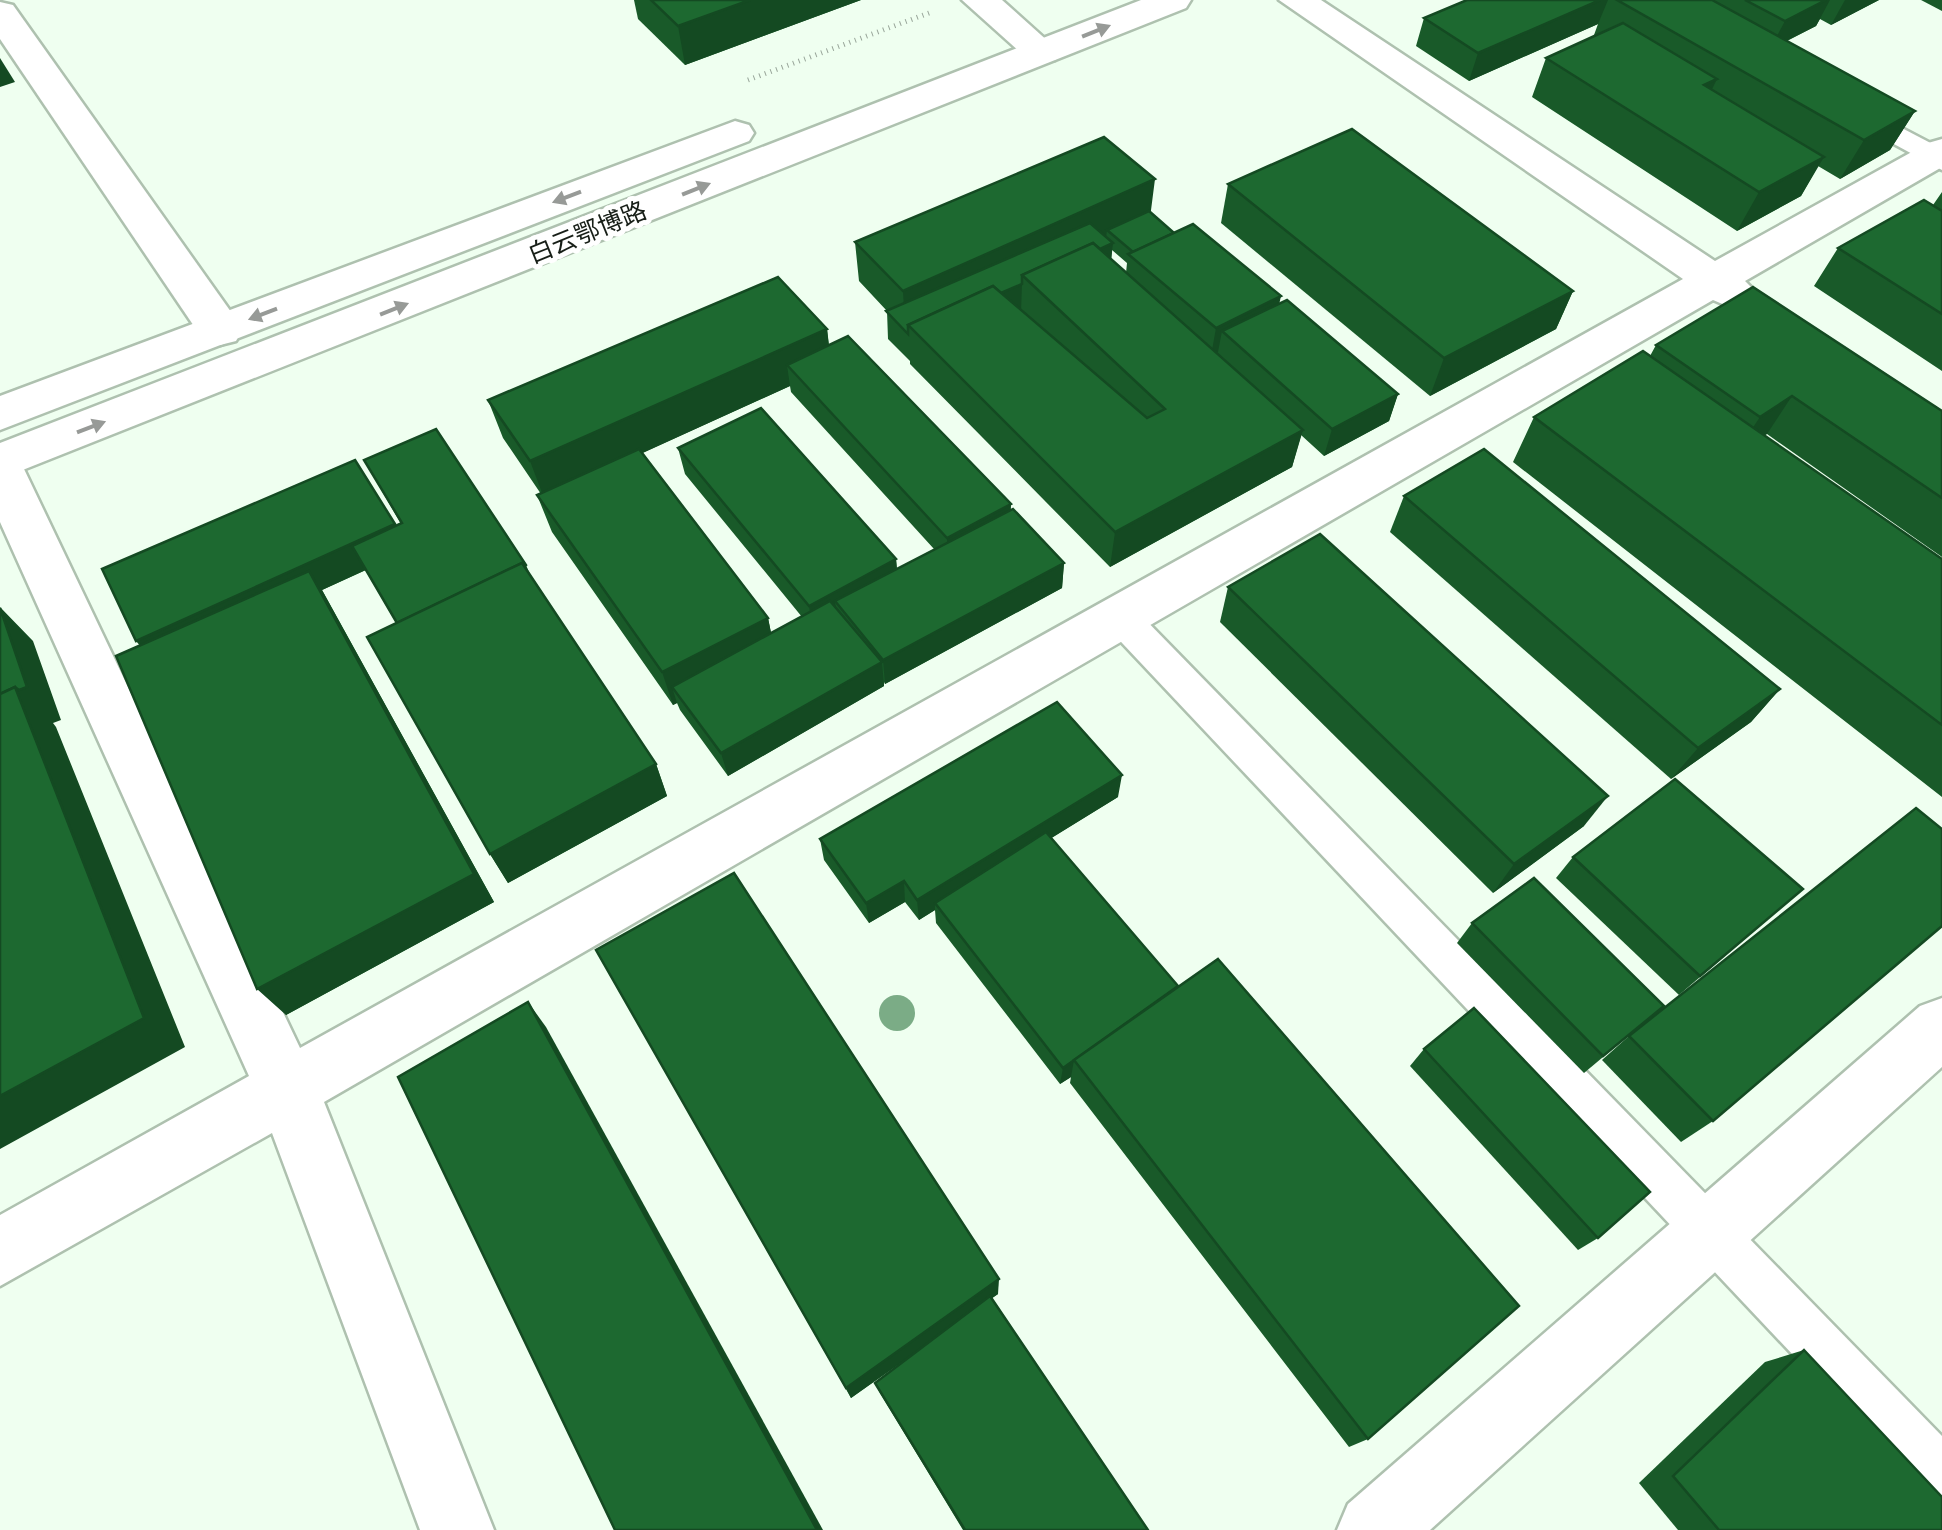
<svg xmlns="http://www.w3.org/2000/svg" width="1942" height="1530" viewBox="0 0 1942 1530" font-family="'Nunito Sans','Noto Sans SC',sans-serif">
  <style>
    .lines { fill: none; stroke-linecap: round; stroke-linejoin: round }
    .lane-casing { stroke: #aec1af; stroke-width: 5 }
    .street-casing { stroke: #aec1af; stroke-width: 5 }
    .primary-casing { stroke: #aec1af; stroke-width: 5 }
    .path { stroke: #98a599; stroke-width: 5; stroke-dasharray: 1 5; stroke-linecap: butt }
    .lane { fill: #fff; fill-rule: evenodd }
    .street { fill: #fff; fill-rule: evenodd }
    .primary { fill: #fff; fill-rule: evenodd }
    .tree { fill: #7bac86 }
    .wall { fill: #195a29; fill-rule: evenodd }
    .shaded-wall { fill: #144a22 }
    .building { fill: #1d6930; stroke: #144a22; stroke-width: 2.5 }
    .oneway { fill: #979a97 }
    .labels { text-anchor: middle; stroke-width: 10; stroke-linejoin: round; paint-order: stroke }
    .far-street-label { font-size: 25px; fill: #171e17; stroke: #fff }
  </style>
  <rect width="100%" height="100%" fill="#effff0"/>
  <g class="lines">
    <defs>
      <g id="lane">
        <path d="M1854,103L1942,149V170L1844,117L1840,111Z"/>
        <path d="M1120,602L1133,607L1942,1436V1501L1923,1493L1107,627L1101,617L1107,607Z"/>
      </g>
      <g id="street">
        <path d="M962,0H1002L1060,52L1055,60H1029Z"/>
        <path d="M1279,0H1321L1715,261L1928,143L1942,139V167L1745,281L1761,297L1754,307L1739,311L1713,300L324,1102L494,1530H420L272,1133L0,1286V1215L249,1076L0,522V452L17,457L24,469L300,1048L1683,279Z"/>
        <path d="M0,2L13,5L236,319L242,330L236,341L220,345L204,341L0,39Z"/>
        <path d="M1942,998V1067L1430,1530H1337L1348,1504L1920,1006Z"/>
      </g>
      <g id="primary">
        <path d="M1141,0H1191L1186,8L0,479V443Z"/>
        <path d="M735,121L749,125L754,133L749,141L0,430V396Z"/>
      </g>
    </defs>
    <use href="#lane" class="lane-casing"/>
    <use href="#street" class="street-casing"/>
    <use href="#primary" class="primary-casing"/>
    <path class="path" d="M748,80L929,13"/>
    <use href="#lane" class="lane"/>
    <use href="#street" class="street"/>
    <use href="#primary" class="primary"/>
  </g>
  <circle class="tree" cx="897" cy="1013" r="18"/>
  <g class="wall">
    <path d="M634,0H861L685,65L638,19Z"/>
    <path d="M1467,0H1879L1831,25L1820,19L1816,26L1787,41L1915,111L1890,150L1840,179L1818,166L1801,196L1737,231L1532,97L1546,58L1595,36L1594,35L1598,24L1469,81L1416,46L1424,18Z"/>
    <path d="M1921,0H1942V11Z"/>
    <path d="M1228,184L1573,291L1556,329L1430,396L1221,223Z"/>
    <path d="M1942,192V371L1814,286L1838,248L1933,205Z"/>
    <path d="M1151,213L1174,233L1279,303L1398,394L1389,421L1324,456L1301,435L1292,467L1110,567L910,364V361L888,339L887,311L859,281L855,242ZM1112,250L1127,263L1126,273L1111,259Z"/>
    <path d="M827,329L829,345L1011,504L1010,510L1064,563L1062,588L885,684L884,682V686L728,776L680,710L677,703L673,705L552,532L537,495L541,494L503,438L488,400ZM790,386L791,392L934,549L897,569L896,559L678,448L685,474L802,617L771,633L768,618L642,453Z"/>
    <path d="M1656,345L1942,411V557L1767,434L1764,435L1942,559V797L1513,462L1534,417L1650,356Z"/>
    <path d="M364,460L526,565L531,577L656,764L667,796L508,883L490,854L397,623L366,570L322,590L494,902L286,1015L139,646L401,524Z"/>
    <path d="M1404,496L1780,689L1751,722L1671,779L1390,532Z"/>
    <path d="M1228,587L1584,826L1493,893L1220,622Z"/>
    <path d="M1118,797L1051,838L1368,1439L1349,1447L1070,1083L1071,1077L1060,1084L936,923L935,910L919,920L905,902L869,923L824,860L820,839Z"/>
    <path d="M1573,857L1803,889L1679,995L1556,878Z"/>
    <path d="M1472,923L1664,1006L1584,1073L1457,943Z"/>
    <path d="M596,950L998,1294L992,1298L1148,1530H963L880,1393L875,1383L920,1349L851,1398Z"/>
    <path d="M1629,1036L1713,1121L1681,1142L1602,1060Z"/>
    <path d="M1424,1049L1598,1238L1578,1250L1410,1066Z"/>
    <path d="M1804,1350L1942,1530H1678L1639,1483L1765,1362Z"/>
  </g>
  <g class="shaded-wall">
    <path d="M750,0H861L685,65L678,26Z"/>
    <path d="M1600,0H1608L1598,24L1469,81L1478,53Z"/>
    <path d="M1826,0H1830L1816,26L1770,49L1785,21Z"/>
    <path d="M1845,0H1879L1831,25Z"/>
    <path d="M0,58L15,82L0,87Z"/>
    <path d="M1717,79L1698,118L1704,85Z"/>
    <path d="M1915,111L1890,150L1840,179L1864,140Z"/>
    <path d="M1824,157L1801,196L1737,231L1759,192Z"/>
    <path d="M1155,179L1150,218L1107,230L1106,238L905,329L903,291Z"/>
    <path d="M1113,243L1110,271L1028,281Z"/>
    <path d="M1022,284L1021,311L914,331Z"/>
    <path d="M1573,291L1556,329L1430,396L1444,358Z"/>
    <path d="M1281,296L1275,323L1222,331L1218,352L1211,356L1216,328Z"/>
    <path d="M827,329L831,367L787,365L790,386L544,498L530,461Z"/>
    <path d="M1398,394L1389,421L1324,456L1332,429Z"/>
    <path d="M1792,396L1767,434L1735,454L1760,417Z"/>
    <path d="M1303,430L1292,467L1110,567L1115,532Z"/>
    <path d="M1011,504L1010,530L947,564V538Z"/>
    <path d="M395,524L409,550L322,590L494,902L286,1015L257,989L157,666L136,641Z"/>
    <path d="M896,559L898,585L835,601L837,618L813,630L809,606Z"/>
    <path d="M1064,563L1062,588L885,684L883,660Z"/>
    <path d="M0,607L33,641L61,720L53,723L56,727L185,1047L0,1149V1096L15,687Z"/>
    <path d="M768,618L775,652L672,687L677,703L673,705L662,672Z"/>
    <path d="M882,662L884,686L728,776L721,753Z"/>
    <path d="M1780,689L1751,722L1671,779L1698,748Z"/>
    <path d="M656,764L667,796L508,883L490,854Z"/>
    <path d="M1122,775L1118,797L938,908L935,903V910L919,920L917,900Z"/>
    <path d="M1608,796L1584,826L1493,893L1514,864Z"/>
    <path d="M904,881L905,902L869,923L866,903Z"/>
    <path d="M528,1002L546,1027L823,1530H817Z"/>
    <path d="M1074,1060L1071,1077L1060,1084L1063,1068Z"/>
    <path d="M999,1279L998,1294L851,1398L846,1388Z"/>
  </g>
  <g class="building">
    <path d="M651,0H750L678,26Z"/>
    <path d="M1467,0H1600L1478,53L1424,18Z"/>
    <path d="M1617,0H1712L1915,111L1864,140Z"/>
    <path d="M1745,0H1826L1785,21Z"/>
    <path d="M1623,23L1717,79L1704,85L1824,157L1759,192L1546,58Z"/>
    <path d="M1352,129L1573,291L1444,358L1228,184Z"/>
    <path d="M1104,137L1155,179L903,291L855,242Z"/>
    <path d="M1924,200L1942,211V314L1838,248Z"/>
    <path d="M1149,211L1174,233L1133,252L1107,230Z"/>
    <path d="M1090,223L1113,243L1100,249L1093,243L1022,275V284L1001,293L993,286L908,325V334L886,311Z"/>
    <path d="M1193,224L1281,296L1216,328L1128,254Z"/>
    <path d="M1093,243L1303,430L1115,532L908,325L993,286L1147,418L1165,409L1022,275Z"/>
    <path d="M778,277L827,329L530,461L488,400Z"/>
    <path d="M1753,287L1942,411V498L1792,396L1760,417L1656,345Z"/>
    <path d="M1287,300L1398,394L1332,429L1222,331Z"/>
    <path d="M848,336L1011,504L947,538L787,365Z"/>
    <path d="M1643,351L1942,559V725L1534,417Z"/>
    <path d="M761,408L896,559L809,606L678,448Z"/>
    <path d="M436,429L526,565L524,567L522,563L397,623L352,546L402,523L364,460Z"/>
    <path d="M639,449L768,618L662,672L537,495Z"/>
    <path d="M1484,449L1780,689L1698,748L1404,496Z"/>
    <path d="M355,460L395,524L136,641L102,569Z"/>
    <path d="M1013,509L1064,563L883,660L835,601Z"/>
    <path d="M1320,534L1608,796L1514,864L1228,587Z"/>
    <path d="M522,563L656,764L490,854L367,637Z"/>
    <path d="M309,571L474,874L257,989L116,656Z"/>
    <path d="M830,601L882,662L721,753L672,687Z"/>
    <path d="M0,608L27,687L19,690L15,687L0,694Z"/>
    <path d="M15,687L144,1018L0,1096V694Z"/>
    <path d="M1057,702L1122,775L917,900L904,881L866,903L820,839Z"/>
    <path d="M1675,779L1803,889L1700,976L1573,857Z"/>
    <path d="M1916,808L1942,829V926L1713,1121L1629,1036Z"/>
    <path d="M1046,832L1178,986L1063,1068L935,903Z"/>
    <path d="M734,873L999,1279L846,1388L596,950Z"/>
    <path d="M1534,878L1664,1006L1603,1056L1472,923Z"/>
    <path d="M1218,959L1519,1306L1368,1439L1074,1060Z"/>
    <path d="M528,1002L817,1530H615L398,1077Z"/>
    <path d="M1474,1008L1650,1192L1598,1238L1424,1049Z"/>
    <path d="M990,1296L1148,1530H965L875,1383Z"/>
    <path d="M1804,1350L1942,1497V1530H1719L1673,1476Z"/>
  </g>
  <defs><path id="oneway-solid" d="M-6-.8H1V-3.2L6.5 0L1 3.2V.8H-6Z" transform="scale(2.5)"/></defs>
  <g class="oneway">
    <use href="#oneway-solid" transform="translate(1096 31) rotate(-22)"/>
    <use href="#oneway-solid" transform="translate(696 189) rotate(-22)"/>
    <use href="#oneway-solid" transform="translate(567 197) rotate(159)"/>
    <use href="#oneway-solid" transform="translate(394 309) rotate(-22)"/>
    <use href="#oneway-solid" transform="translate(263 314) rotate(159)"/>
    <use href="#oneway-solid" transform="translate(91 427) rotate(-21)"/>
  </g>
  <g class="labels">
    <g class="far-street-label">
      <text transform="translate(587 232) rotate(-22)" y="9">白云鄂博路</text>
    </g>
  </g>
</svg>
